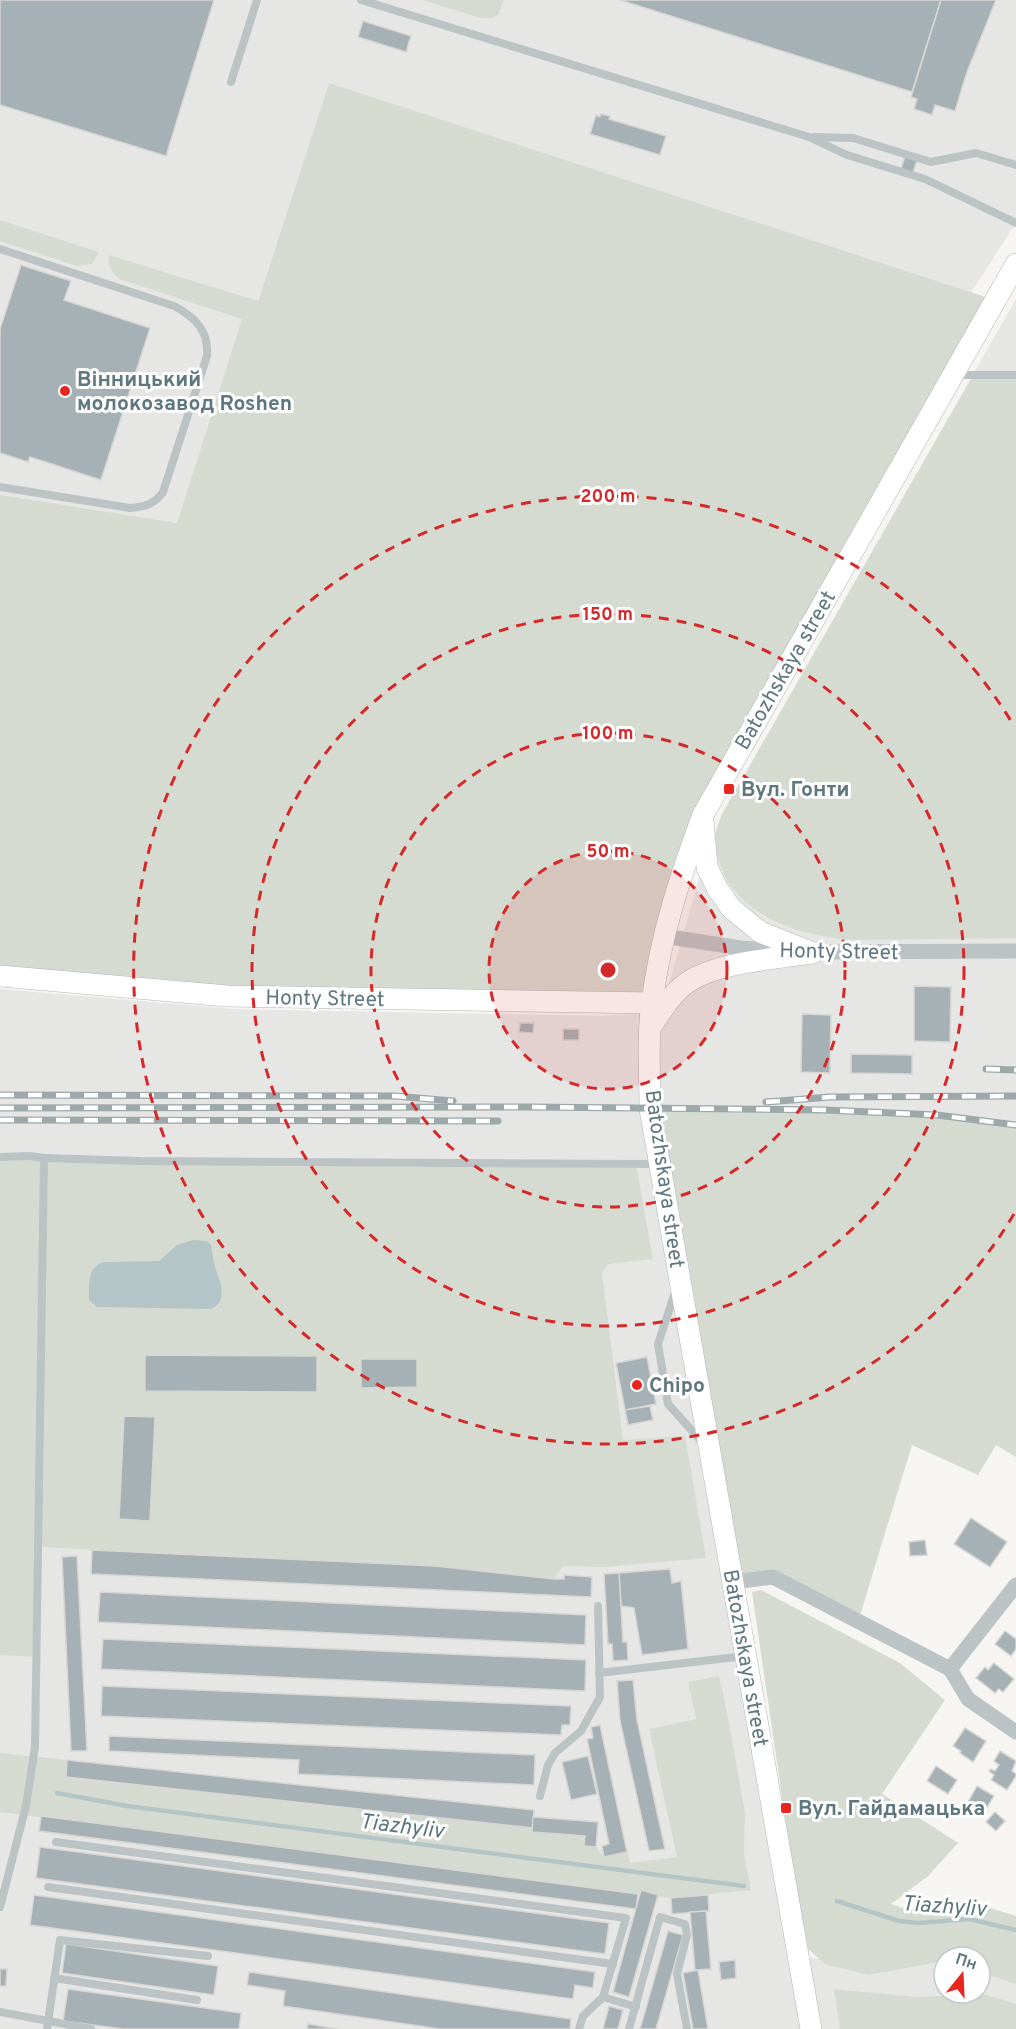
<svg xmlns="http://www.w3.org/2000/svg" width="1016" height="2029" viewBox="0 0 1016 2029" font-family="Overpass,sans-serif">
  <style>
    .built { fill: #e6e7e5 }
    .green { fill: #d6dbd1 }
    .water { fill: #b3c5c6 }
    .lines { fill: none; stroke-linecap: round; stroke-linejoin: round }
    .stream { stroke: #b3c5c6; stroke-width: 4.5 }
    .building { fill: #a5b1b4; stroke: #d7d6d4; stroke-width: 1.5 }
    .secondary-casing { stroke: #aeb7ba; stroke-width: 22 }
    .lane { stroke: #bcc3c5; stroke-width: 8 }
    .street { stroke: #bcc3c5; stroke-width: 15 }
    .secondary { stroke: #fff; stroke-width: 21 }
    .rail-casing { stroke: #9da8ab; stroke-width: 7 }
    .rail { stroke: #fff; stroke-width: 4.5; stroke-dasharray: 14; stroke-linecap: butt }
    .ring { fill: none; stroke: #d62828; stroke-width: 3; stroke-dasharray: 10 8 }
    .poi-dot { fill: #e9261e; stroke: #fff; stroke-width: 2 }
    .labels { text-anchor: middle; stroke-width: 6; stroke-linejoin: round; paint-order: stroke }
    .poi-label { font-size: 21px; font-weight: bold; fill: #5f777e; stroke: #fff; text-anchor: start }
    .street-label { font-size: 21px; fill: #5f777e; stroke: #fff }
    .water-label { font-size: 22px; font-style: italic; fill: #5a787a; stroke: #fff }
    .centre { fill: #d62828; stroke: #fff; stroke-width: 3 }
    .ring-label { font-size: 18px; text-anchor: middle; font-weight: bold; fill: #d62828; stroke: #fff; stroke-width: 6; stroke-linejoin: round; paint-order: stroke }
  </style>
  <rect width="100%" height="100%" fill="#f6f5f2"/>
  <g class="built">
    <path d="M0,0H1016V223L970,294L329,83L181,536L0,513Z"/>
    <path d="M1016,299V1125L977,1119L897,1112L826,1110L651,1113L801,1958L944,1961V1993H980V1969L1016,1980V2029H0V989L234,1009L601,1016L661,1013L701,871L722,814Z"/>
  </g>
  <g class="green">
    <path d="M423,0H504L498,15L492,18H480Z"/>
    <path d="M329,83L995,300L703,815L652,1003L227,996L0,976V495L177,523L242,319L119,279C111,271 108,266 109,255L258,301Z"/>
    <path d="M0,220L99,252L92,264L77,266L0,241Z"/>
    <path d="M974,374H1016V938L854,940C808,937 753,922 727,880C720,868 717,852 713,840L722,814Z"/>
    <path d="M650,1109L897,1112L977,1119L1016,1125V1457L996,1445L978,1475L912,1445L858,1622L773,1577L733,1582Z"/>
    <path d="M0,1157L636,1164L653,1259L608,1264L602,1273L623,1440L685,1436L706,1558L605,1567L563,1566L554,1579L435,1566L38,1547L36,1657L0,1655Z"/>
    <path d="M761,1590L900,1663L945,1700L882,1794L958,1843L928,1876L891,1904L906,1909L971,1902L1016,1916V1984L980,1972V1957H944V1961L869,1975L825,1964L808,1949L791,1858L752,1592Z"/>
    <path d="M719,1676L728,1717L745,1813L744,1853L751,1890L671,1898L0,1812V1753L67,1760L66,1778L533,1828V1832L585,1836L584,1846L596,1847L604,1857L627,1852L630,1863L677,1857L649,1729L696,1719L688,1682Z"/>
    <path d="M834,1989L917,1997L984,1994L1016,2004V2029H840Z"/>
  </g>
  <path class="water" d="M193,1240L207,1241L211,1245C212,1253 214,1262 216,1270C221,1284 228,1301 211,1309L102,1307H97L89,1300C89,1284 87,1267 104,1262L159,1261L177,1245Z"/>
  <g class="lines">
    <g class="stream">
      <path d="M57,1793L127,1806L744,1886"/>
      <path d="M837,1901L899,1921L918,1923L969,1919L1016,1930"/>
    </g>
  </g>
  <g class="building">
    <path d="M0,0H214L166,156L0,105Z"/>
    <path d="M620,0H941L912,92Z"/>
    <path d="M941,0H996L967,72L955,111L935,105L932,115L914,109L917,99L911,97Z"/>
    <path d="M363,21L411,36L406,52L358,37Z"/>
    <path d="M601,114L610,116L609,119L666,136L660,155L590,134L596,115L600,117Z"/>
    <path d="M906,153L918,157L912,176L900,172Z"/>
    <path d="M21,265L71,281L64,300L150,328L101,480L30,457L28,462L0,453V329Z"/>
    <path d="M914,986L951,987L950,1042L914,1041Z"/>
    <path d="M802,1014L831,1015L830,1073L801,1072Z"/>
    <path d="M520,1023H534L533,1033L519,1032Z"/>
    <rect x="563" y="1029" width="16" height="11"/>
    <path d="M851,1054L912,1055V1074L851,1073Z"/>
    <path d="M145,1355L317,1356V1392L145,1391Z"/>
    <path d="M647,1357L656,1404L625,1410L616,1363Z"/>
    <path d="M361,1359H417V1387L361,1388Z"/>
    <path d="M650,1406L653,1420L628,1425L625,1410Z"/>
    <path d="M124,1416L155,1417L150,1521L119,1519Z"/>
    <path d="M971,1518L1007,1542L990,1567L954,1544Z"/>
    <path d="M925,1540L927,1555L910,1556L909,1542Z"/>
    <path d="M92,1550L435,1566L554,1579H564V1575L592,1577L591,1597L91,1574Z"/>
    <path d="M77,1556L87,1751H71L62,1557Z"/>
    <path d="M670,1569L672,1583L681,1581L688,1649L642,1655L634,1608L621,1606L619,1573Z"/>
    <path d="M619,1573L623,1642H627L628,1660L613,1661L612,1644H608L604,1574Z"/>
    <path d="M100,1592L586,1615L585,1645L98,1622Z"/>
    <path d="M1005,1631L1016,1639V1649L1011,1656L995,1644Z"/>
    <path d="M103,1639L586,1660L585,1691L101,1669Z"/>
    <path d="M994,1663L1014,1679L1003,1692L999,1689L995,1693L976,1678L985,1667L988,1670Z"/>
    <path d="M633,1680L637,1720L665,1849L649,1851L620,1721L617,1681Z"/>
    <path d="M102,1686L571,1706L570,1725H562L561,1735L101,1716Z"/>
    <path d="M600,1725L627,1852L604,1857L602,1846L609,1844L587,1739L593,1738L591,1727Z"/>
    <path d="M965,1728L986,1741L973,1762L960,1753L961,1751L953,1746Z"/>
    <path d="M109,1736L535,1755L534,1785L298,1774L299,1760L109,1751Z"/>
    <path d="M1000,1751L1016,1761L1012,1771L1016,1774V1776L1007,1790L991,1780L994,1775L989,1771L991,1769L995,1771L999,1765L994,1761Z"/>
    <path d="M588,1756L597,1794L571,1800L562,1762Z"/>
    <path d="M67,1760L534,1810L533,1828L66,1777Z"/>
    <path d="M936,1766L957,1780L948,1794L927,1781Z"/>
    <path d="M977,1786L994,1796L984,1812L968,1802Z"/>
    <path d="M995,1812L1005,1821L996,1831L986,1822Z"/>
    <path d="M41,1816L638,1894L636,1909L39,1831Z"/>
    <path d="M533,1817L598,1822L596,1847L584,1846L585,1836L532,1832Z"/>
    <path d="M40,1847L609,1923L605,1954L36,1878Z"/>
    <path d="M641,1890L658,1895L629,1997L613,1992Z"/>
    <path d="M34,1895L595,1972L593,1988L575,1985L573,1999L30,1925Z"/>
    <path d="M708,1895L709,1911L672,1914L671,1898Z"/>
    <path d="M706,1911L711,1969L695,1970L690,1912Z"/>
    <path d="M668,1931L683,1935L656,2029H640Z"/>
    <path d="M66,1944L218,1966L214,1995L62,1973Z"/>
    <path d="M735,1960L736,1978L721,1980L719,1962Z"/>
    <path d="M0,1969H7L6,1986H0Z"/>
    <path d="M698,1970L708,2029H693L683,1973Z"/>
    <path d="M249,1972L571,2019L570,2029H440L283,2006L285,1991L247,1985Z"/>
    <path d="M68,1989L241,2013L239,2029H123L63,2021Z"/>
    <path d="M609,2006L623,2010L618,2029H603Z"/>
    <path d="M308,2024L338,2029H307Z"/>
  </g>
  <g class="lines">
    <defs>
      <g id="secondary">
        <path d="M703,821L707,867L717,888L731,908L760,932L813,953"/>
        <path d="M0,976L227,996L652,1003"/>
        <path d="M650,1028C660,1014 670,995 684,985C712,962 776,959 812,953"/>
        <path d="M811,2029L650,1109C650,1074 647,1038 652,1003C660,937 680,877 703,815L1016,264"/>
      </g>
    </defs>
    <use href="#secondary" class="secondary-casing"/>
    <g class="lane">
      <path d="M361,0L809,137L847,155L925,179L1016,223"/>
      <path d="M231,82L257,0"/>
      <path d="M814,137L853,138L931,162L976,153L1016,165"/>
      <path d="M0,249L174,306C195,317 209,331 207,356L163,492C155,504 144,507 130,508L0,487"/>
      <path d="M957,375H1016"/>
      <path d="M0,1157L30,1156L44,1158"/>
      <path d="M675,1292L658,1344L668,1404L703,1443"/>
      <path d="M599,1673L745,1656"/>
      <path d="M540,1796L548,1765L555,1753L581,1731L600,1697L598,1606"/>
      <path d="M56,1842L626,1918L603,1997L583,2016L579,2029"/>
      <path d="M48,1887L613,1964"/>
      <path d="M0,1907L26,1806L35,1747L44,1158L141,1161L657,1164"/>
      <path d="M54,1978L197,2000"/>
      <path d="M603,1997L636,2007"/>
      <path d="M0,2012L91,2029"/>
      <path d="M47,2029L60,1940L208,1956"/>
      <path d="M629,2029L660,1917L685,1924L687,1935L677,1974L687,2029"/>
    </g>
    <g class="street">
      <path d="M663,936L741,948L779,951"/>
      <path d="M803,952L1016,951"/>
      <path d="M733,1582L773,1577L950,1669L968,1699L1016,1732"/>
      <path d="M950,1669L1016,1585"/>
    </g>
    <use href="#secondary" class="secondary"/>
    <defs>
      <g id="rail">
        <path d="M986,1069L1016,1070"/>
        <path d="M0,1095L395,1096L453,1101"/>
        <path d="M766,1102L830,1097L1016,1096"/>
        <path d="M0,1108L531,1107L826,1110L937,1115L1016,1125"/>
        <path d="M0,1120L498,1121"/>
      </g>
    </defs>
    <use href="#rail" class="rail-casing"/>
    <use href="#rail" class="rail"/>
  </g>
  <circle cx="608" cy="970" r="119" fill="#d62828" fill-opacity=".12"/>
  <g class="ring">
    <circle cx="608" cy="970" r="119"/>
    <circle cx="608" cy="970" r="237"/>
    <circle cx="608" cy="970" r="356"/>
    <path d="M1014 1214A474 474 0 1 1 1014 726"/>
  </g>
  <g class="poi-dot">
    <circle cx="65" cy="391" r="6"/>
    <rect x="723" y="783" width="12" height="12" rx="3"/>
    <circle cx="637" cy="1385" r="6"/>
    <rect x="780" y="1802" width="12" height="12" rx="3"/>
  </g>
  <g class="labels">
    <g class="poi-label">
      <text x="77" y="386">Вінницький<tspan x="77" dy="24">молокозавод Roshen</tspan></text>
      <text x="741" y="796">Вул. Гонти</text>
      <text x="649" y="1392">Chipo</text>
      <text x="798" y="1815">Вул. Гайдамацька</text>
    </g>
    <g class="street-label">
      <text transform="translate(785 670) rotate(-60)" y="7">Batozhskaya street</text>
      <text transform="translate(839 951) rotate(1)" y="7">Honty Street</text>
      <text transform="translate(325 998) rotate(1)" y="7">Honty Street</text>
      <text transform="translate(665 1179) rotate(82)" y="7">Batozhskaya street</text>
      <text transform="translate(746 1658) rotate(80)" y="7">Batozhskaya street</text>
    </g>
    <g class="water-label">
      <text transform="translate(402 1825) rotate(7)" y="8">Tiazhyliv</text>
      <text transform="translate(944 1905) rotate(4)" y="8">Tiazhyliv</text>
    </g>
  </g>
  <circle cx="608" cy="970" r="9" class="centre"/>
  <g class="ring-label">
    <text x="608" y="502">200 m</text>
    <text x="608" y="620">150 m</text>
    <text x="608" y="739">100 m</text>
    <text x="608" y="857">50 m</text>
  </g>
  <g transform="translate(962 1975) rotate(18)"><circle r="28" fill="#ffffff" stroke="#bfc9cb" stroke-width="1.5"/>
  <path d="M0-4.5L10 22L0 15L-10 22Z" fill="#e9261e"/>
  <text y="-9" font-size="16" font-weight="bold" text-anchor="middle" fill="#5f777e">Пн</text>
  </g>
</svg>
